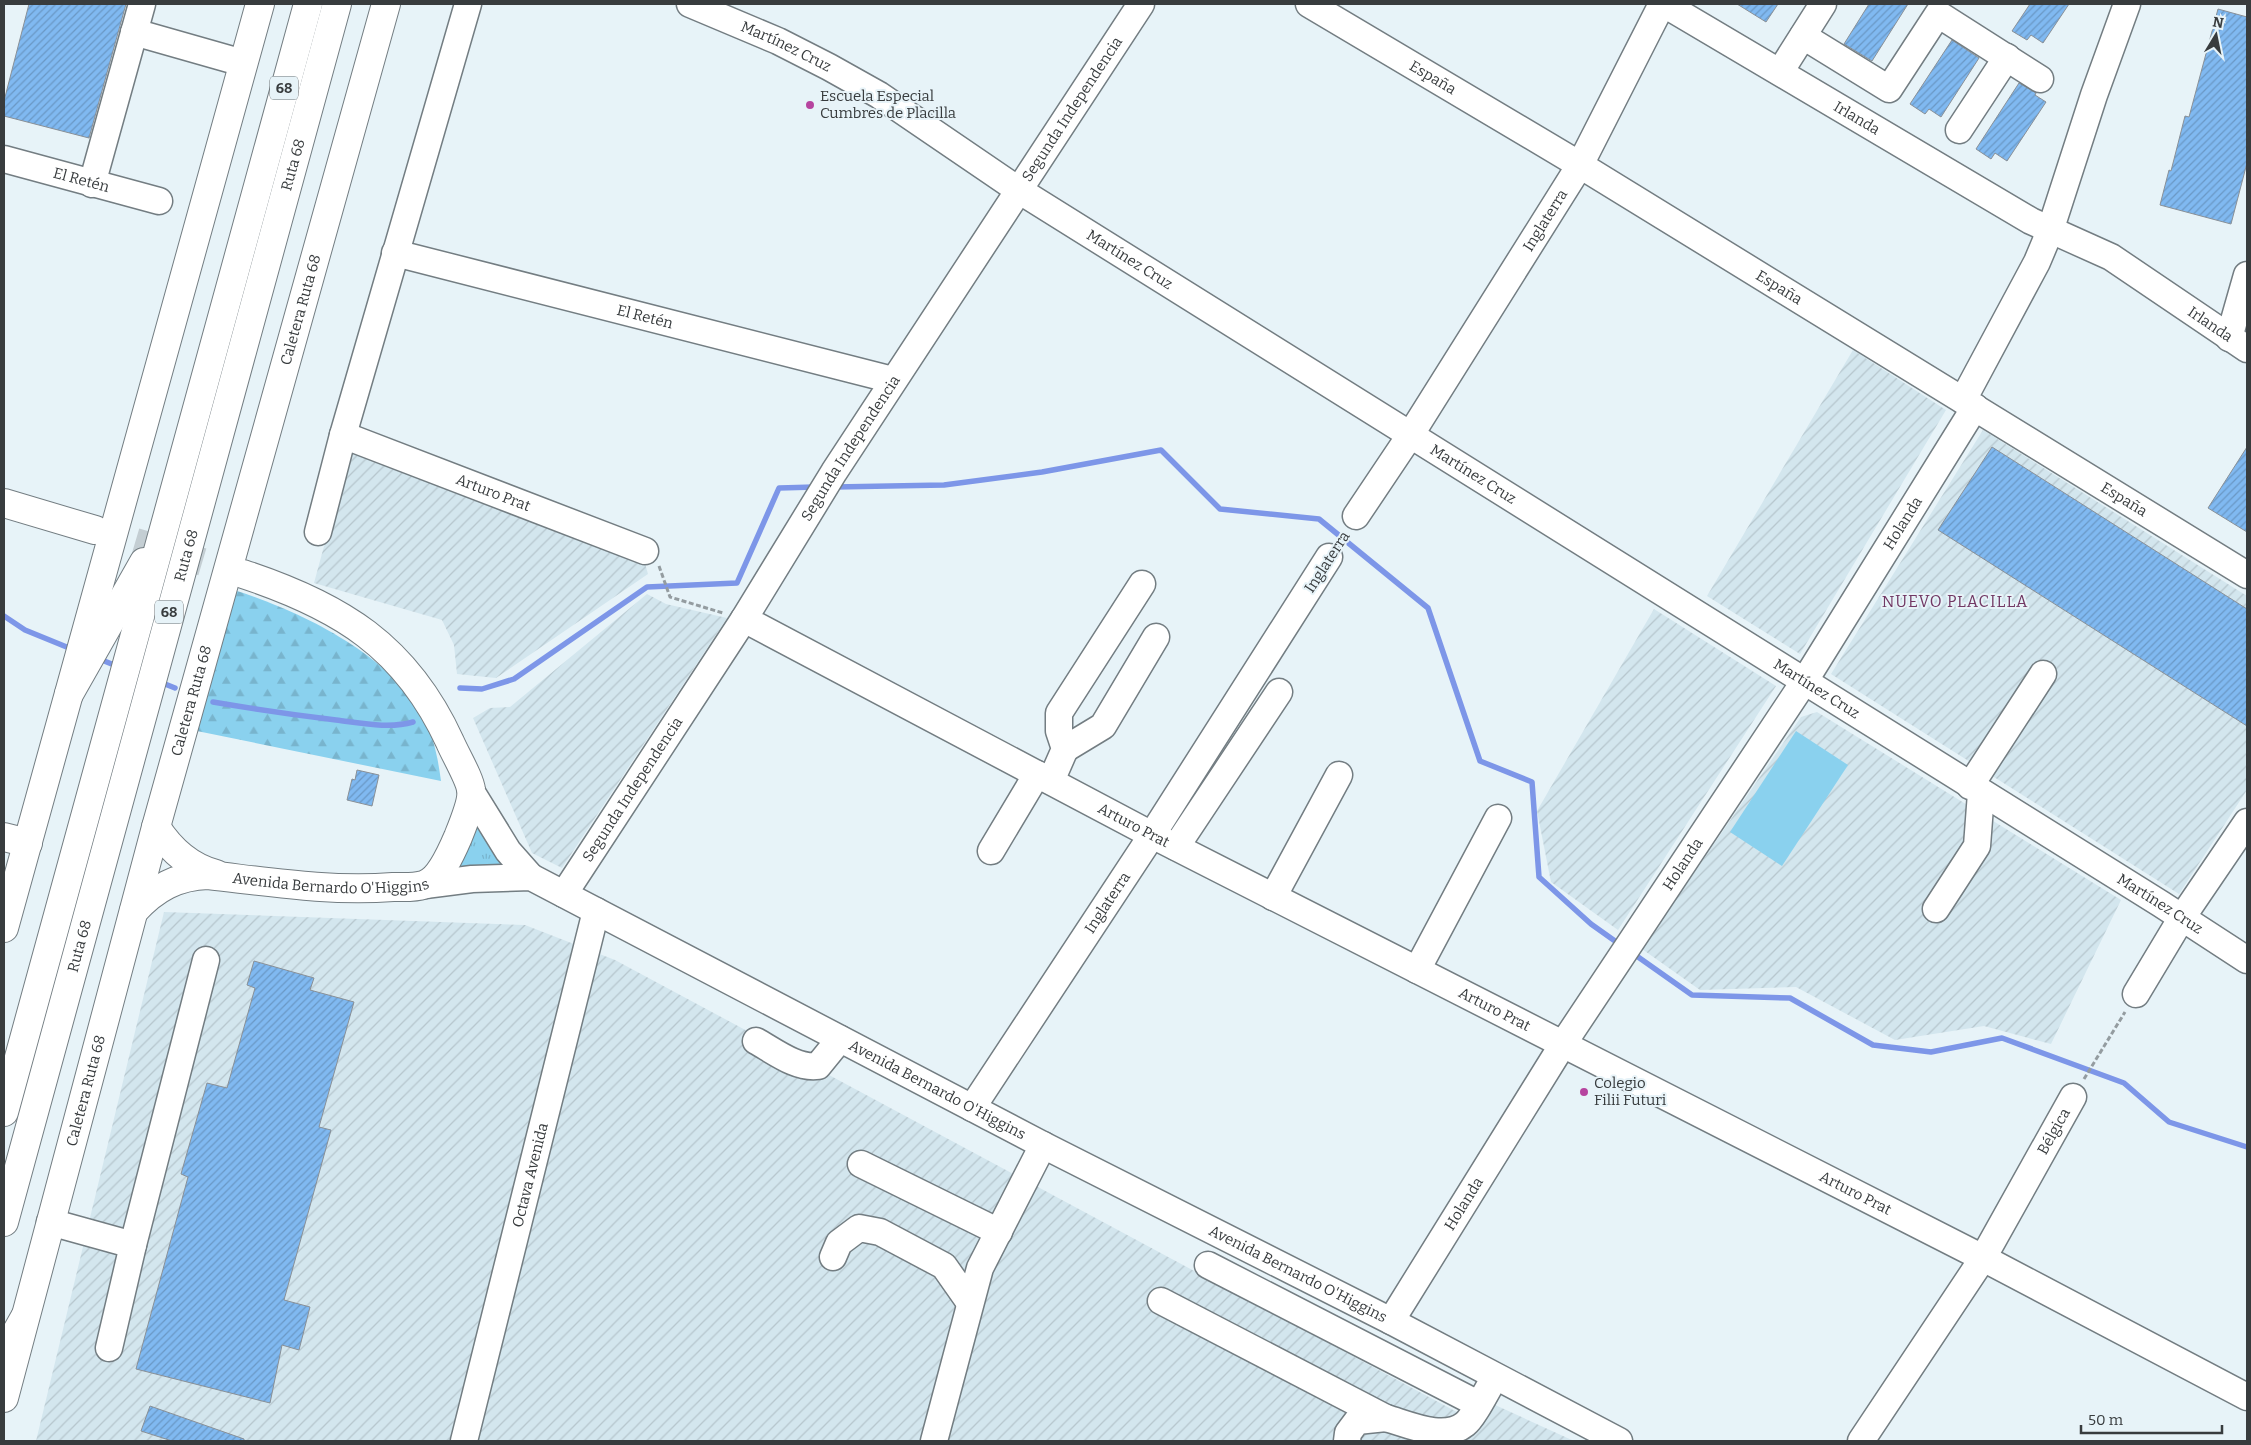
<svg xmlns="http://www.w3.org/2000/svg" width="2251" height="1445" viewBox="0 0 2251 1445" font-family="Bitter,serif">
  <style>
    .industrial { fill: url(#industrial-furrows) }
    .grass { fill: url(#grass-tufts) }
    .forest { fill: url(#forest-firs) }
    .park { fill: #8ad1ee }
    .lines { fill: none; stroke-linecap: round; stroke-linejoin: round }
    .stream { stroke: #7d96e8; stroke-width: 5.5 }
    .building { fill: url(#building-hatch); stroke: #899097 }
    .major-tunnel { stroke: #c4ced3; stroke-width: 28; stroke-dasharray: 28 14; stroke-linecap: butt }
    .minor-casing { stroke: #737d82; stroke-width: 29 }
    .major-casing { stroke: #737d82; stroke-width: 30 }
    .highway-casing { stroke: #737d82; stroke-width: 30 }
    .path { stroke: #949ca0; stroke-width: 3; stroke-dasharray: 5 2.5; stroke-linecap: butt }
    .minor { stroke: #fff; stroke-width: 26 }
    .major { stroke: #fff; stroke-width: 28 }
    .highway { stroke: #fff; stroke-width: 28 }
    .poi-dot { fill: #b6449f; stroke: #e7f3f8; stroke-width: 2 }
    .labels { text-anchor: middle; stroke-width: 4; stroke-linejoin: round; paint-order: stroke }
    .shield { fill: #e7f3f8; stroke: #6c7376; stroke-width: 1 }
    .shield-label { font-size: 14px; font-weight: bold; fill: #383c3e }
    .street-label { font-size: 15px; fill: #383c3e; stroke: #e7f3f8 }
    .poi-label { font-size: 15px; fill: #383c3e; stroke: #e7f3f8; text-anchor: start }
    .neighbourhood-label { font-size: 16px; letter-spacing: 1px; fill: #713864; stroke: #e7f3f8 }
  </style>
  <defs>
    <pattern id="industrial-furrows" width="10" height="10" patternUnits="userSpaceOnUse" patternTransform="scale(1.25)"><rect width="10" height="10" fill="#d3e6ee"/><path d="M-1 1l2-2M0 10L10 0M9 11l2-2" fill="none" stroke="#b6c6cd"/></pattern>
    <pattern id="grass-tufts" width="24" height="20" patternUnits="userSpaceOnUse" patternTransform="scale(1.25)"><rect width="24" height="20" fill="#8ad1ee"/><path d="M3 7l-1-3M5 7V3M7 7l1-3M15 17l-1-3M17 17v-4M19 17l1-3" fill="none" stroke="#78b4cd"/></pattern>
    <pattern id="forest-firs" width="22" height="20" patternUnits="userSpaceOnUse" patternTransform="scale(1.25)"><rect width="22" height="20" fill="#8ad1ee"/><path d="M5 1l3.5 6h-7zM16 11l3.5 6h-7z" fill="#78b4cd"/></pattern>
    <pattern id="building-hatch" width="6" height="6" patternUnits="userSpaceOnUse" patternTransform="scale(1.25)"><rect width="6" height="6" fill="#80b9f1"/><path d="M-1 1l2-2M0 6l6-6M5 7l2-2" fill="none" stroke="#6a98c5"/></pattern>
  </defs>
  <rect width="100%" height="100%" fill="#e7f3f8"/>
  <g class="industrial">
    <path d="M1853,350L1946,410L1800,654L1707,596Z"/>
    <path d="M1983,430L2247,596V790L2179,894L1831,674Z"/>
    <path d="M351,447L644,560L648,574L496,678L457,674L454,645L442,620L314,583Z"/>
    <path d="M647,594L666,604L727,618L562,868L532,853L473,718L490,708L510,707Z"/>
    <path d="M1654,609L1776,686L1618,930L1551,882L1537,811Z"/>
    <path d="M1817,712L2121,900L2051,1044L1984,1026L1895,1040L1796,987L1700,990L1642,949L1801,717Z"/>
    <path d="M164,912L525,925L615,960L1481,1425L1493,1404L1574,1441H36Z"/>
  </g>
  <path class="grass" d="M478,827L491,848L507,867L480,865L453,870L467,850Z"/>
  <path class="forest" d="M234,590C300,611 390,654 424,718C434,738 438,759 441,781L192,730Z"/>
  <path class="park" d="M1796,731L1848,765L1782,866L1730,832Z"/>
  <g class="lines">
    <g class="stream">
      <path d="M835,487L944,485L1042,472L1161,450L1220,509L1319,519L1428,608L1480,761L1532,782L1539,877L1591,924L1622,946"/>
      <path d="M4,616L25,630L74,650"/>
      <path d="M97,658L119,667"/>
      <path d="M160,682L175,688"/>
      <path d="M460,688L482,689L514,679L647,587L737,583L779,488L815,487"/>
      <path d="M213,702C254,709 295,715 336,720C361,723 389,729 413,722"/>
      <path d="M1631,952L1692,995L1790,998L1873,1045L1931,1052L2002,1038L2124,1083L2169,1122L2247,1147"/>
    </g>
  </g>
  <g class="building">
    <path d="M29,4H126L89,138L4,116V101Z"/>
    <path d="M1737,4H1778L1766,22Z"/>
    <path d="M1869,4H1908L1872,61L1844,44Z"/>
    <path d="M2030,4H2069L2043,43L2031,35L2027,40L2012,31Z"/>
    <path d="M2218,9L2247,17V163L2231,224L2160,205L2169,170L2171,171L2185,116L2189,117Z"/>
    <path d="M1952,40L1979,58L1941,117L1929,109L1925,114L1910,104Z"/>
    <path d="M2019,83L2036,93L2035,95L2046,102L2007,161L1995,153L1991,159L1976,149Z"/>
    <path d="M1992,447L2247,609V726L1938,530Z"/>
    <path d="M2247,447V532L2208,508Z"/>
    <path d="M357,770L379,775L372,806L347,800L352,779L355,780Z"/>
    <path d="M254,961L314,978L310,990L354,1002L319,1127L331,1130L284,1300L310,1307L299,1350L282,1345L270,1403L136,1369L188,1177L181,1174L207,1083L227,1088L255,988L247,985Z"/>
    <path d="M150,1406L244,1439V1441H172L141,1431Z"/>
  </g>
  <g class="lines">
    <path class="major-tunnel" d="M95,530L243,574"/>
    <defs>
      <g id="minor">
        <path id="s1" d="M690,4L778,41L829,67L879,95L1017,189L2161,904L2247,960"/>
        <path id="s2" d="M1309,4L1580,165L2247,575"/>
        <path id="s3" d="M1664,4L2031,221L2111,257L2247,349"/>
        <path d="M134,32L243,63"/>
        <path d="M1803,36L1889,89L1938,14L2040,79"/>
        <path d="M1780,72L1823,4"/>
        <path d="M1959,130L2007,57"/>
        <path id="s4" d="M4,159L159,201"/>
        <path d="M92,184L142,4"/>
        <path id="s5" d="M395,253L893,380"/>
        <path d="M2229,338L2247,275"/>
        <path d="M1963,400L2037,262L2050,231L2094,95L2127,4"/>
        <path id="s6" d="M343,435L645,551"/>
        <path id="s7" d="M1356,516L1411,434L1580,165L1662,4"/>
        <path d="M318,532L343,435L468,4"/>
        <path id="s8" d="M744,619L1152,835L1983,1258L2247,1397"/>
        <path d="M1065,749L1103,726L1156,637"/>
        <path d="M1051,781L1065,749L1059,731V713L1142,584"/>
        <path d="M1970,786L2043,674"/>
        <path d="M471,791L508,851L531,877"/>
        <path d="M1176,847L1279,692"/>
        <path d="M991,851L1037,774"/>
        <path id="s9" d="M425,885L472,879L531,877L1043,1145L1391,1321L1619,1441"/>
        <path id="s10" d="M564,894L744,619L834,472L1141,4"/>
        <path d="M1273,897L1339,775"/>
        <path d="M1936,909L1977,846L1981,793"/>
        <path d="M1417,970L1498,818"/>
        <path d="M2136,994L2181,919L2247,822"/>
        <path d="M756,1041C774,1051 797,1069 818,1066L840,1039"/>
        <path id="s11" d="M972,1108L1152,835L1329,557"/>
        <path d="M861,1164L999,1232"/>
        <path d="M50,1222L133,1245L109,1348"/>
        <path d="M133,1245L206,960"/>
        <path d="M833,1257L839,1243L859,1228L880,1232L944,1266L970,1303"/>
        <path d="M1208,1265L1478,1404"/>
        <path d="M1161,1301L1386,1418C1410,1425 1444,1441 1465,1424C1474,1417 1488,1388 1495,1377"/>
        <path id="s12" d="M1391,1321L1563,1044L1804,682L1975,407"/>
        <path id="s13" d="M464,1441L596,911"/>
        <path d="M934,1441L980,1268L1043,1145"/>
        <path d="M1347,1441L1348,1433L1357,1421L1386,1418"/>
        <path id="s14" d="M1861,1441L1983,1258L2073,1097"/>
      </g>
      <g id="major">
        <path d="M4,503L95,530"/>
        <path d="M156,827C170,849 189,867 216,874"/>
        <path d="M4,837L28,843"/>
        <path id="s15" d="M134,911C155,888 177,876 208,875C270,882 331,892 393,887C402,887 414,888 423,885C439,881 452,851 458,837C462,827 473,801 471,790C470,779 455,754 450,742C406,646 340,606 243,574"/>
        <path d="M4,928L260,4"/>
        <path id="s16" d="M4,1398L156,827L386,4"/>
      </g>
      <g id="highway">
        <path d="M69,694L144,562"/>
        <path d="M4,1112L308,4"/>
        <path id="s17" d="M4,1222L337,4"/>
        <path d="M4,1354L25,1317"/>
      </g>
    </defs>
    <use href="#minor" class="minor-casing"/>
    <use href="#major" class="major-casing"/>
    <use href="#highway" class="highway-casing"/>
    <g class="path">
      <path d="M659,566L670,597L723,613"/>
      <path d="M2084,1079L2125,1012"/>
    </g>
    <use href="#minor" class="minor"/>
    <use href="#major" class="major"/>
    <use href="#highway" class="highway"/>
  </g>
  <g class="poi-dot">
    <circle cx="810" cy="105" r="5"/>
    <circle cx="1584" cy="1092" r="5"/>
  </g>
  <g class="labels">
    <g class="shield">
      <rect x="270" y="76.5" width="28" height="23" rx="4"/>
      <rect x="155" y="600.5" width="28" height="23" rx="4"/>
    </g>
    <g class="shield-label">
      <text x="284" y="93">68</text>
      <text x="169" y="617">68</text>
    </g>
    <g class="street-label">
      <text dy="5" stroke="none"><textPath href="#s1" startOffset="105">Martínez Cruz</textPath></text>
      <text dy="5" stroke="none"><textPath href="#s2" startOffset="144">España</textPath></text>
      <text dy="5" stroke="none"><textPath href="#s10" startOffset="935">Segunda Independencia</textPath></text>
      <text dy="5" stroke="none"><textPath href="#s3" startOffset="224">Irlanda</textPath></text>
      <text dy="5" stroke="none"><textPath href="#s17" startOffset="1096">Ruta 68</textPath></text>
      <text dy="5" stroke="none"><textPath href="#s4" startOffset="80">El Retén</textPath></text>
      <text dy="5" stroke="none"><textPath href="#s7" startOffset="351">Inglaterra</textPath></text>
      <text dy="5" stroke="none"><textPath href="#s1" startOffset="510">Martínez Cruz</textPath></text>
      <text dy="5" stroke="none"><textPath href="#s2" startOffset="549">España</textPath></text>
      <text dy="5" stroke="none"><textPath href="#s16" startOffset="1128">Caletera Ruta 68</textPath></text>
      <text dy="5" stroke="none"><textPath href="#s5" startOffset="258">El Retén</textPath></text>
      <text dy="5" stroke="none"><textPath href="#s3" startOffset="634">Irlanda</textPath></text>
      <text dy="5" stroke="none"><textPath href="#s10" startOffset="530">Segunda Independencia</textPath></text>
      <text dy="5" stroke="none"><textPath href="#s1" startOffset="915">Martínez Cruz</textPath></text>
      <text dy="5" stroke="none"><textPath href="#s6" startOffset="161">Arturo Prat</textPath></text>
      <text dy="5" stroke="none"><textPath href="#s2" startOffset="954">España</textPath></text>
      <text dy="5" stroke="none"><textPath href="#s12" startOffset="948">Holanda</textPath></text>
      <text dy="5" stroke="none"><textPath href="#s17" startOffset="691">Ruta 68</textPath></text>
      <text transform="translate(1327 562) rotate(-57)" y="5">Inglaterra</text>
      <text dy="5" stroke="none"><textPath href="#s1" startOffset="1320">Martínez Cruz</textPath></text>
      <text dy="5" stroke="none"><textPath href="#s16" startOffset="722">Caletera Ruta 68</textPath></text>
      <text dy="5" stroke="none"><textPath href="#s10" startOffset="125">Segunda Independencia</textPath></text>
      <text dy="5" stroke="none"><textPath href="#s8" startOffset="441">Arturo Prat</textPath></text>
      <text dy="5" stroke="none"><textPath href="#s12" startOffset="542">Holanda</textPath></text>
      <text dy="5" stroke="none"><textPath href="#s15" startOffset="208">Avenida Bernardo O'Higgins</textPath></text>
      <text dy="5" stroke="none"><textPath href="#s11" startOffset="246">Inglaterra</textPath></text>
      <text dy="5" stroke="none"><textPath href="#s1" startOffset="1725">Martínez Cruz</textPath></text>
      <text dy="5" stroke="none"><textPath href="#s17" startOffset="286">Ruta 68</textPath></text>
      <text dy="5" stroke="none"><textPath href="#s8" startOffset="846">Arturo Prat</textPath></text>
      <text dy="5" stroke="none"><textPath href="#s9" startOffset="565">Avenida Bernardo O'Higgins</textPath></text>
      <text dy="5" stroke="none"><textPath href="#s16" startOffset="318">Caletera Ruta 68</textPath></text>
      <text dy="5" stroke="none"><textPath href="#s14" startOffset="365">Bélgica</textPath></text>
      <text dy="5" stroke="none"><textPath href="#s13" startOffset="274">Octava Avenida</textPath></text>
      <text dy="5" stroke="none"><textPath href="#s8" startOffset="1251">Arturo Prat</textPath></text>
      <text dy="5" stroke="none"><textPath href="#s12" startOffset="138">Holanda</textPath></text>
      <text dy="5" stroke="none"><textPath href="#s9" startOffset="970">Avenida Bernardo O'Higgins</textPath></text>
    </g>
    <g class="poi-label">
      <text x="820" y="101">Escuela Especial<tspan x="820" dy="17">Cumbres de Placilla</tspan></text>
      <text x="1594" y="1088">Colegio<tspan x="1594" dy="17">Filii Futuri</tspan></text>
    </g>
    <g class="neighbourhood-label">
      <text x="1955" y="607">NUEVO PLACILLA</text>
    </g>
  </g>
  <rect width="2251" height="1445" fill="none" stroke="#383c3e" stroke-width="10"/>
  <g transform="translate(2216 35) rotate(10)" stroke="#e7f3f8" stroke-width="4" paint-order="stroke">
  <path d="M0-4L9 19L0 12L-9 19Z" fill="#383c3e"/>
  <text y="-8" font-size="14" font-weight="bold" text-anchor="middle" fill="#383c3e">N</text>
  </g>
  <path d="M2081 1425v8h141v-8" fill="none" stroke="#383c3e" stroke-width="2.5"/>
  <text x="2088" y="1425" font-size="15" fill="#383c3e" stroke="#e7f3f8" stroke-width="4" paint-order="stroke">50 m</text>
</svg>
